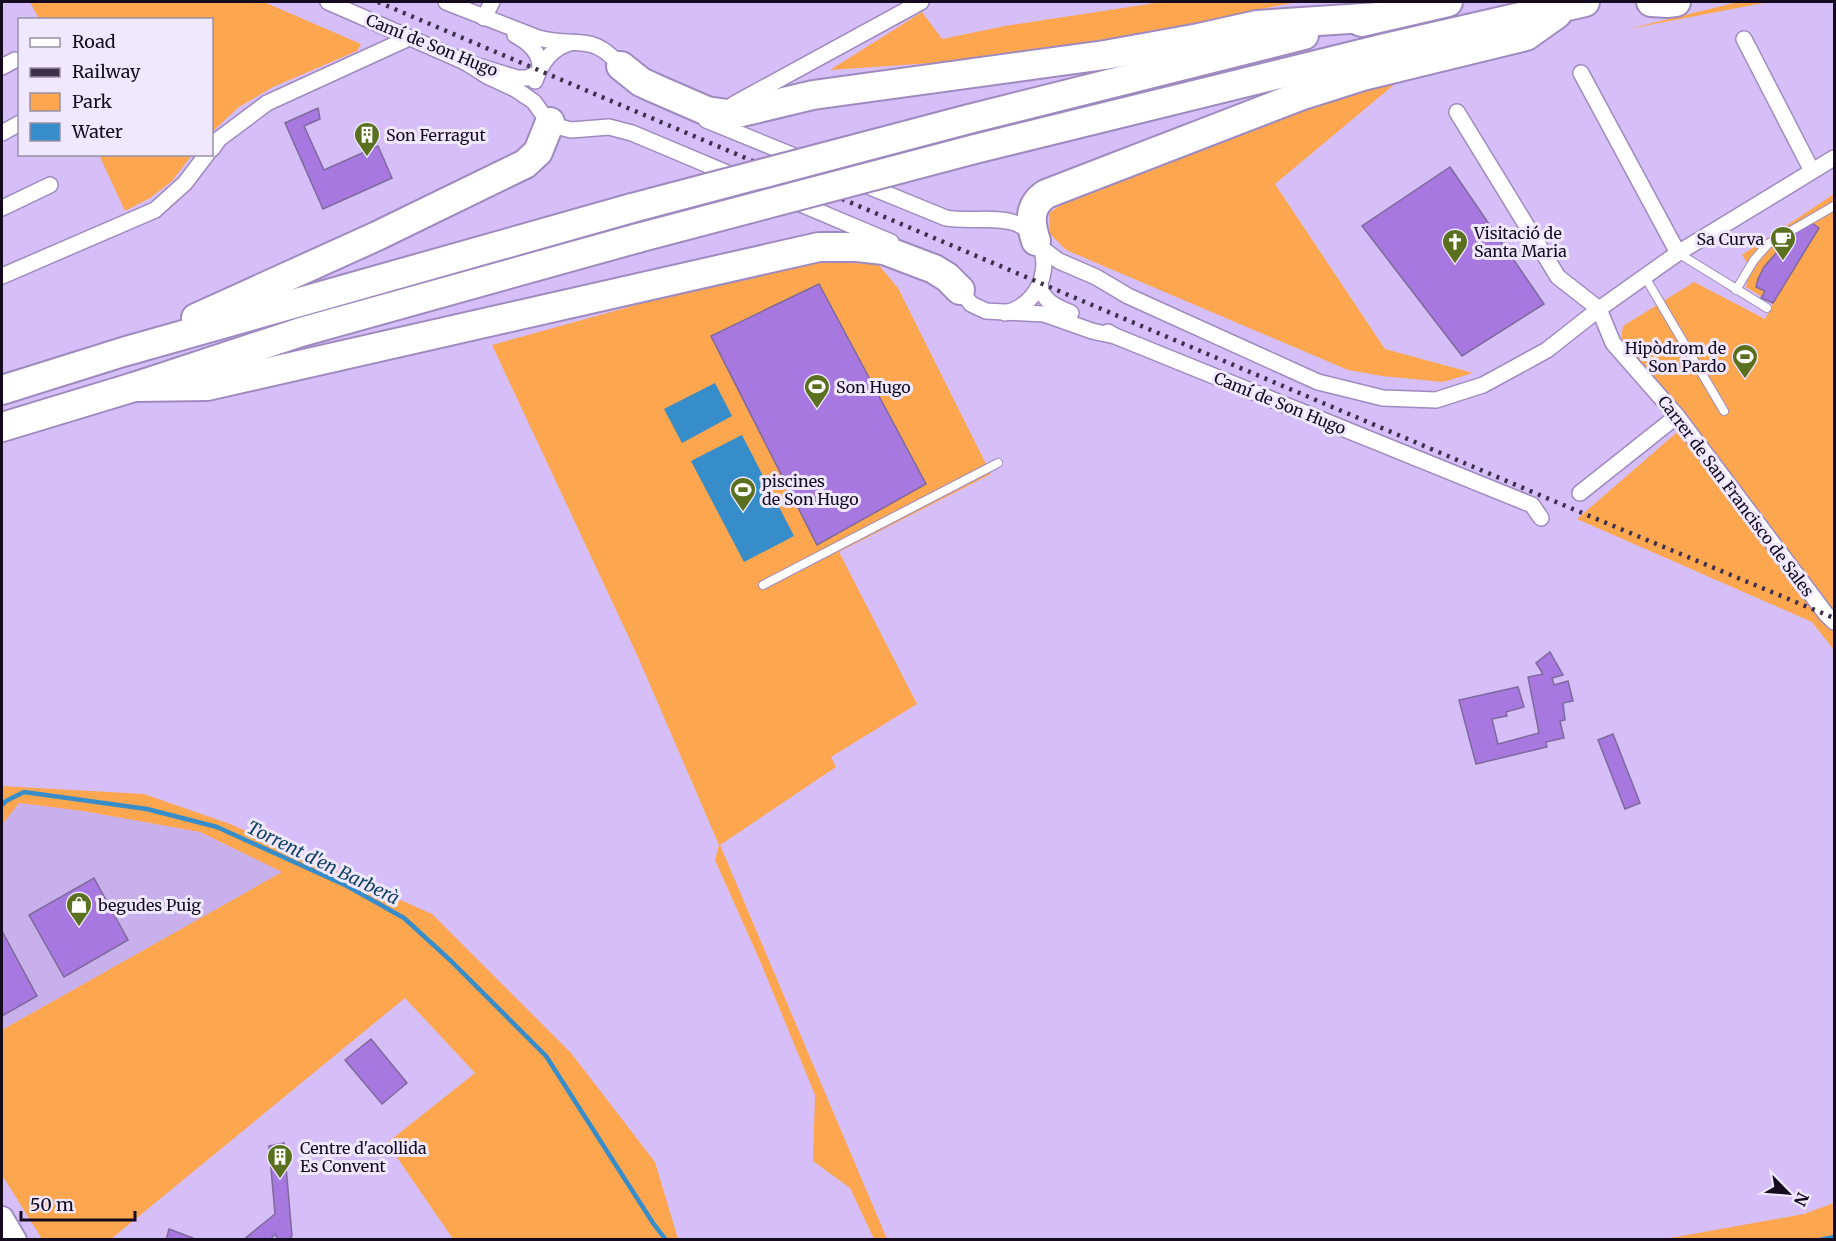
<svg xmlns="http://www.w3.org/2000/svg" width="1836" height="1241" viewBox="0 0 1836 1241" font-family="Merriweather,serif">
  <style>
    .built { fill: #c8b0ed }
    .green { fill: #fca650 }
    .water { fill: #368dc9 }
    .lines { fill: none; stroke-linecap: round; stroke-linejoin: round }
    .stream { stroke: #368dc9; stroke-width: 4.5 }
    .building { fill: #a779e0; stroke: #7e699c; stroke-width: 1.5 }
    .lane-casing { stroke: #9f8abf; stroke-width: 10 }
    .street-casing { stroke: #9f8abf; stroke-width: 18 }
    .secondary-casing { stroke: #9f8abf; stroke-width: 26 }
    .highway-casing { stroke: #9f8abf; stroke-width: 32 }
    .lane { stroke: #fff; stroke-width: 8 }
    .street { stroke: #fff; stroke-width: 15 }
    .secondary { stroke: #fff; stroke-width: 22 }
    .highway { stroke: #fff; stroke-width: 28 }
    .rail { stroke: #3c304c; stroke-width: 4.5; stroke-dasharray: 3 6; stroke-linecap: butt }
    .highway-bridge-casing { stroke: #9f8abf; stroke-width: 32; stroke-linecap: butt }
    .highway-bridge { stroke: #fff; stroke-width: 28 }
    .labels { text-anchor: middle; stroke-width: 6; stroke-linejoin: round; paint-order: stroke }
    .street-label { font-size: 16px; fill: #140b1f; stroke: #f0e8ff }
    .poi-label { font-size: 16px; fill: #140b1f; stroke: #f0e8ff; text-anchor: start }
    .water-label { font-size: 18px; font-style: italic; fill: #134161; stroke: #f0e8ff }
  </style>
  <rect width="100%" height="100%" fill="#d6bff8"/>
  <path class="built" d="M19,803L83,811L200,832L283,872L2,1030V825Z"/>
  <g class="green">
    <path d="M30,2H264L361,44L357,51L273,87L239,107L212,132V20L39,19Z"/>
    <path d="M1162,2H1296L1141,34L990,59L830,70L922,12L942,39L1005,26Z"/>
    <path d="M1738,2H1769L1628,29Z"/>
    <path d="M1402,78L1275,184L1385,349L1473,373L1443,382L1382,376L1348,370L1066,250L1050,234L1049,213L1071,198L1255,127Z"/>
    <path d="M99,155H192L172,181L150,198L125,211Z"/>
    <path d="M1834,194V650L1812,622L1577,519L1690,421L1621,338L1623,326L1694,282L1765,319L1773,304L1746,287L1750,267L1742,255Z"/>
    <path d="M795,261L878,264L898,288L991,474L839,552L917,704L831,757L836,767L720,845L887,1239H874L850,1188L813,1161L815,1095L760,961L715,860L719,845L638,657L492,345Z"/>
    <path d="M2,786L144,794L230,824L432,914L571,1053L655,1162L678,1239H453L387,1143L475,1073L405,998L111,1239H42L2,1175V1030L282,872L200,832L83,811L19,803L2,825Z"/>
    <path d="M1834,1203V1239H1665L1804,1214Z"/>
  </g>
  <g class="water">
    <path d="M715,383L732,416L682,443L664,409Z"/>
    <path d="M742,435L794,536L744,562L691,461Z"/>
  </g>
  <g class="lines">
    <g class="stream">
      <path d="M2,805L6,801L24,792L147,809L217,827L347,886L404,918L450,960L546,1056L653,1223L666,1240"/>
      <path d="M1820,1240L1834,1237"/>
    </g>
  </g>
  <g class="building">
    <path d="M318,108L320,119L304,126L324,170L378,146L392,178L323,209L285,123Z"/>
    <path d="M1450,167L1544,304L1462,356L1362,226Z"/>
    <path d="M1809,221L1819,228L1773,303L1761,298L1765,291L1756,287L1758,279L1764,267L1791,236Z"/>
    <path d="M819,284L926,484L817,545L711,336Z"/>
    <path d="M1550,652L1563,675L1552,678L1554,685L1568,681L1573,701L1563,703L1565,720L1560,721L1564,738L1546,742L1547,747L1476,764L1459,700L1518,687L1524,707L1506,712L1507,716L1492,719L1498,744L1539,733L1528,677L1543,674L1536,663Z"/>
    <path d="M1613,734L1640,803L1625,809L1598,740Z"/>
    <path d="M94,878L128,940L64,977L29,915Z"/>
    <path d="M2,931L37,996L2,1016Z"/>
    <path d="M371,1039L407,1083L382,1104L345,1060Z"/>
    <path d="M284,1143L292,1236L288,1240H278L275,1234L270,1240H243L275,1214L269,1146Z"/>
    <path d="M169,1229L198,1240H166Z"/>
  </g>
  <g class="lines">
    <defs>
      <g id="lane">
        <path d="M1678,253L1767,308"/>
        <path d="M1645,277L1724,411"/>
        <path d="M1736,290L1754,260L1768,244L1834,206"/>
        <path d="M763,585L998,463"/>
      </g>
      <g id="street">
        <path d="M328,2L465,62L517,78H527L538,73"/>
        <path d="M446,2L538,38C581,49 592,30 625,71"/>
        <path d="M484,18L492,2"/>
        <path d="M515,35C528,42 540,52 540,67"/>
        <path d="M1744,39L1812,171"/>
        <path d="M465,62L487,76L515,89L527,97L534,102L544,116L556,126L571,130L609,127L632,133L891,242"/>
        <path d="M2,67L15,60"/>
        <path d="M1581,73L1678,253"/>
        <path d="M535,81C541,63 551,48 570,43"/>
        <path d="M734,104L921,2"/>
        <path d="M706,120L946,218C967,222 997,216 1015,223C1060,240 1049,303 1005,313"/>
        <path d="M2,133L20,123"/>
        <path d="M212,149L219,139L267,103L409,38"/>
        <path d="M1834,158L1678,253L1599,309L1613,343L1677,416L1826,614L1834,622"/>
        <path d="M2,208L50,185"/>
        <path d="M1040,247L1059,261L1096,277L1128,296L1318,382L1383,398L1436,400L1483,385L1547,350L1599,309L1558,277L1457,112"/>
        <path d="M2,276L155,210L185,183L207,154"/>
        <path d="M1040,285C1042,301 1057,307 1071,313"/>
        <path d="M957,286L971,304L986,311L1044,314L1092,331L1115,336"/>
        <path d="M1108,332L1115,336L1532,505L1541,518"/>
        <path d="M1580,493L1677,416"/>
      </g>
      <path id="secondary" d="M2,1218L15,1240"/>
      <g id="highway">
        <path d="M1651,2L1667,3L1676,2"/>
        <path d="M1361,22L1448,2"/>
        <path d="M621,66L641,82L654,88L707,111L727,114L742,112L813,95L1105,55L1199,38L1257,25L1379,17"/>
        <path d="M969,119L1304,35"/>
        <path d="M975,149L1385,48L1585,2"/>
        <path d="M1036,241C1030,223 1028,206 1046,194L1300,96L1363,76L1526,36L1557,14"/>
        <path d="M196,318L377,236L525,164L538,152L550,122"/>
        <path d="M134,387L207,386L819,247H857L884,250L934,269L947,277L960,290"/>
        <path d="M2,390L123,352L632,208"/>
        <path d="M2,427L134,387L301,332L638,238"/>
      </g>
    </defs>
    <use href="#lane" class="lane-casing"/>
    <use href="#street" class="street-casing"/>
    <use href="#secondary" class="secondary-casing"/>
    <use href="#highway" class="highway-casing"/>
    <use href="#lane" class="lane"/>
    <use href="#street" class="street"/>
    <use href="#secondary" class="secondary"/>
    <use href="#highway" class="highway"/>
    <path class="rail" d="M378,2L1568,507L1834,618"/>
    <defs>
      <g id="highway-bridge">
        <path d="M632,208L969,119"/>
        <path d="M638,238L975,149"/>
      </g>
    </defs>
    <use href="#highway-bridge" class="highway-bridge-casing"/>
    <use href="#highway-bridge" class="highway-bridge"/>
  </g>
  <defs>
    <symbol id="building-pin" viewBox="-11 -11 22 30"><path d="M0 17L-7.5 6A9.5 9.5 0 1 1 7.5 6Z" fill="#5b701f" stroke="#f0e8ff"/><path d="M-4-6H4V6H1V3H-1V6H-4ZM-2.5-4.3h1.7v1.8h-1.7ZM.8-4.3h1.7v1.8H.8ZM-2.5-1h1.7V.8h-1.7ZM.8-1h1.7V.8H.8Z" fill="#fff"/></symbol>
    <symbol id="cafe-pin" viewBox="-11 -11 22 30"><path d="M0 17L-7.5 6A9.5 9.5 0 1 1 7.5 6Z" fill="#5b701f" stroke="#f0e8ff"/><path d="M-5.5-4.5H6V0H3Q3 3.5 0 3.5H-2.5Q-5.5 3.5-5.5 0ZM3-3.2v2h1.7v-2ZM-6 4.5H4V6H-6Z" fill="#fff"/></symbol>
    <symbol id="church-pin" viewBox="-11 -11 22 30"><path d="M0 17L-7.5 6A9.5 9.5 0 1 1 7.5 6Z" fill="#5b701f" stroke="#f0e8ff"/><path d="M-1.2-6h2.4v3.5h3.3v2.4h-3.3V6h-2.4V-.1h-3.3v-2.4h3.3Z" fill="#fff"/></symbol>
    <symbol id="stadium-pin" viewBox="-11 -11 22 30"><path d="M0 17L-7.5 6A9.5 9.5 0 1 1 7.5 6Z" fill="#5b701f" stroke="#f0e8ff"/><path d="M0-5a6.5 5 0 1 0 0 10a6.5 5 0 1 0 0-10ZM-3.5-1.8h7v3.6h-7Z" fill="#fff"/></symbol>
    <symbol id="shop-pin" viewBox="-11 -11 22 30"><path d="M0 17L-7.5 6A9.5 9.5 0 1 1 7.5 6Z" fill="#5b701f" stroke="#f0e8ff"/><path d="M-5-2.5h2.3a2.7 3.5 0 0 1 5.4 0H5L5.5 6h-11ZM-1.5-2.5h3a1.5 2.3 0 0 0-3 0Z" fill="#fff"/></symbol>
  </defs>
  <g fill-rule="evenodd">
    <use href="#building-pin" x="352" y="120" width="30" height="40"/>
    <use href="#cafe-pin" x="1768" y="224" width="30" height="40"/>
    <use href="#church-pin" x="1440" y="227" width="30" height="40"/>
    <use href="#stadium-pin" x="1730" y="342" width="30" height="40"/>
    <use href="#stadium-pin" x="802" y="372" width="30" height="40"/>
    <use href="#stadium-pin" x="728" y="475" width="30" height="40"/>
    <use href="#shop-pin" x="64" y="890" width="30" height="40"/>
    <use href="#building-pin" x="265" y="1142" width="30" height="40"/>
  </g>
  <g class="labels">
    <g class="street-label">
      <text transform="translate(432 45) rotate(22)" y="6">Camí de Son Hugo</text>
      <text transform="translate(1280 403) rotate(22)" y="6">Camí de Son Hugo</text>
      <text transform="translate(1736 496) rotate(53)" y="6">Carrer de San Francisco de Sales</text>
    </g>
    <g class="poi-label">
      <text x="386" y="141">Son Ferragut</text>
      <text x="1474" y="239">Visitació de<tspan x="1474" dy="18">Santa Maria</tspan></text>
      <text x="1764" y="245" text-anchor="end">Sa Curva</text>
      <text x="1726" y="354" text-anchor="end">Hipòdrom de<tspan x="1726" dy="18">Son Pardo</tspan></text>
      <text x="836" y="393">Son Hugo</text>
      <text x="762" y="487">piscines<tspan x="762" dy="18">de Son Hugo</tspan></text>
      <text x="98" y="911">begudes Puig</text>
      <text x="300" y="1154">Centre d'acollida<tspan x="300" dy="18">Es Convent</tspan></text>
    </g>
    <g class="water-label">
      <text transform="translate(323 863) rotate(26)" y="6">Torrent d'en Barberà</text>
    </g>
  </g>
  <rect width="1836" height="1241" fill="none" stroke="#140b1f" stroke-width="6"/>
  <rect x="18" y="18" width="195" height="138" fill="#f0e8ff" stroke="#9890a5" stroke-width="1.5"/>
  <rect x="30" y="38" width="30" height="9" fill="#ffffff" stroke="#9890a5" stroke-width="1.5"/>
  <text x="72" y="48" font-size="18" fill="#140b1f">Road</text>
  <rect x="30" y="68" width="30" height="9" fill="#3c304c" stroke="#9890a5" stroke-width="1.5"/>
  <text x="72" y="78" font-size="18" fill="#140b1f">Railway</text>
  <rect x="30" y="93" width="30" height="18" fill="#fca650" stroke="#9890a5" stroke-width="1.5"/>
  <text x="72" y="108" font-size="18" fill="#140b1f">Park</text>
  <rect x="30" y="123" width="30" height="18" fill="#368dc9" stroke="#9890a5" stroke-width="1.5"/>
  <text x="72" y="138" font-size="18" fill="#140b1f">Water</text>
  <g transform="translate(1788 1193) rotate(115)" stroke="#f0e8ff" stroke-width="4.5" paint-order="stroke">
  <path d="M0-4.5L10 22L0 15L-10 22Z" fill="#140b1f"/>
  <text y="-9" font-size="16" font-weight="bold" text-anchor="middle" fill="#140b1f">N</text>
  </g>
  <path d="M21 1211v9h114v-9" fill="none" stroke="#140b1f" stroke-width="3"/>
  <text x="30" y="1211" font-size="18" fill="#140b1f" stroke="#f0e8ff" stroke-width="4.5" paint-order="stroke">50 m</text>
</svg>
